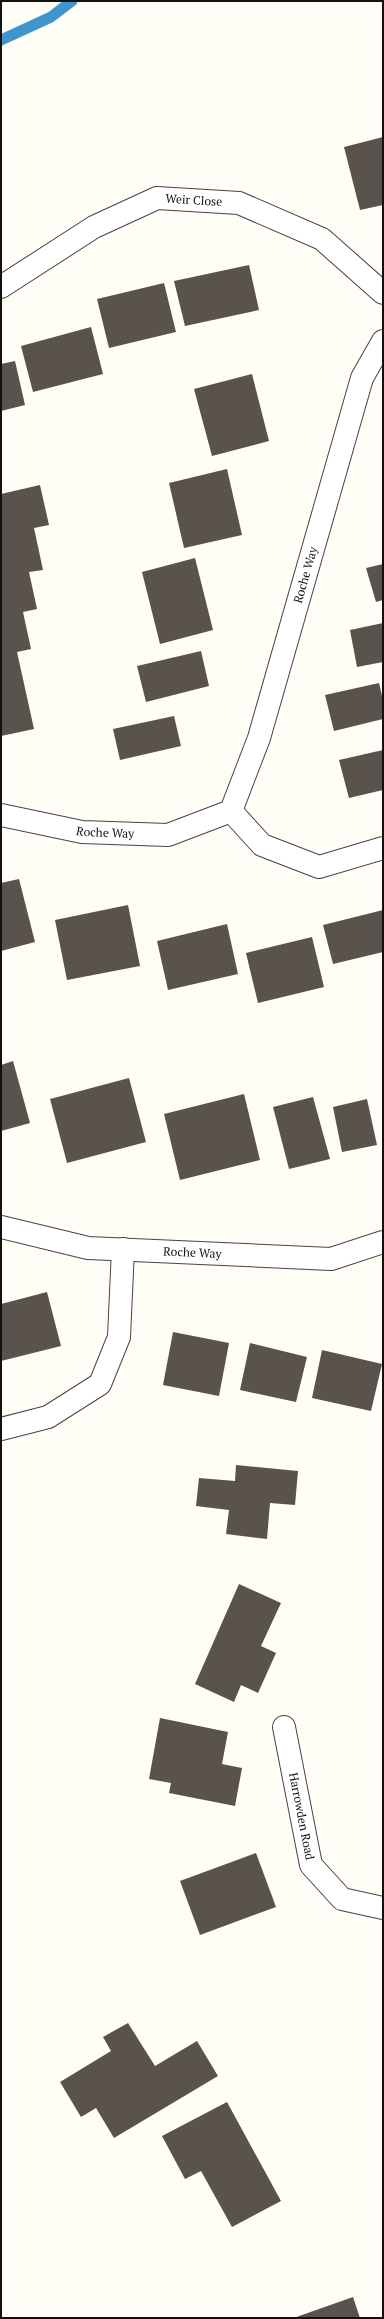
<svg xmlns="http://www.w3.org/2000/svg" width="384" height="2319" viewBox="0 0 384 2319" font-family="'PT Serif',serif">
  <style>
    .lines { fill: none; stroke-linecap: round; stroke-linejoin: round }
    .stream { stroke: #3f96cf; stroke-width: 11 }
    .building { fill: #5a524d }
    .minor-casing { stroke: #444; stroke-width: 24 }
    .minor { stroke: #fff; stroke-width: 22 }
    .labels { text-anchor: middle; stroke-width: 4; stroke-linejoin: round; paint-order: stroke }
    .street-label { font-size: 12px; fill: #111; stroke: #fff }
  </style>
  <rect width="100%" height="100%" fill="#fffdf5"/>
  <g class="lines">
    <path class="stream" d="M1,40L51,17L72,1"/>
  </g>
  <g class="building">
    <path d="M383,137V205L360,210L344,147Z"/>
    <path d="M249,265L259,310L185,326L174,281Z"/>
    <path d="M164,283L176,332L109,348L97,299Z"/>
    <path d="M91,327L103,374L33,392L21,346Z"/>
    <path d="M15,361L25,405L1,411V364Z"/>
    <path d="M252,374L269,441L212,456L194,389Z"/>
    <path d="M227,469L242,535L184,548L169,483Z"/>
    <path d="M40,485L49,525L34,528L43,570L29,572L37,609L23,612L31,649L17,652L34,729L1,736V494Z"/>
    <path d="M195,558L213,630L160,644L142,572Z"/>
    <path d="M383,564V600L376,602L366,568Z"/>
    <path d="M383,623V662L357,667L350,630Z"/>
    <path d="M201,651L209,686L146,702L137,666Z"/>
    <path d="M379,683L383,700V719L334,731L325,695Z"/>
    <path d="M174,716L181,746L120,760L113,729Z"/>
    <path d="M383,750V790L349,798L339,760Z"/>
    <path d="M19,879L35,942L1,951V883Z"/>
    <path d="M128,905L140,966L67,980L55,920Z"/>
    <path d="M383,910V952L333,964L323,925Z"/>
    <path d="M227,924L238,974L168,990L157,941Z"/>
    <path d="M312,937L324,987L258,1003L246,953Z"/>
    <path d="M13,1061L30,1123L1,1131V1065Z"/>
    <path d="M129,1078L146,1142L67,1163L50,1099Z"/>
    <path d="M244,1094L260,1160L180,1180L164,1114Z"/>
    <path d="M313,1097L330,1159L289,1169L273,1107Z"/>
    <path d="M367,1099L377,1145L342,1152L333,1107Z"/>
    <path d="M47,1292L61,1346L1,1361V1304Z"/>
    <path d="M173,1332L229,1343L219,1396L163,1385Z"/>
    <path d="M250,1343L307,1357L296,1402L240,1390Z"/>
    <path d="M322,1350L382,1364L371,1411L312,1398Z"/>
    <path d="M236,1465L298,1471L295,1505L270,1503L267,1539L226,1534L229,1510L196,1506L199,1478L235,1481Z"/>
    <path d="M239,1584L281,1603L261,1646L276,1653L258,1693L241,1685L234,1702L195,1684Z"/>
    <path d="M160,1718L228,1732L222,1764L242,1768L235,1806L169,1793L171,1783L149,1779Z"/>
    <path d="M256,1853L276,1907L200,1935L180,1881Z"/>
    <path d="M128,2023L155,2066L197,2041L218,2076L114,2138L96,2108L81,2117L60,2082L111,2051L103,2037Z"/>
    <path d="M227,2102L281,2201L232,2227L201,2171L185,2179L162,2136Z"/>
    <path d="M353,2297L360,2318H294L302,2315Z"/>
  </g>
  <g class="lines">
    <defs>
      <g id="minor">
        <path id="s1" d="M1,287L94,227L157,198L239,203L322,239L383,293"/>
        <path d="M231,811L262,845L319,867L383,848"/>
        <path id="s2" d="M1,815L82,832L168,835L231,811L259,738L362,378L383,341"/>
        <path id="s3" d="M1,1227L88,1248L331,1259L383,1242"/>
        <path d="M1,1429L48,1417L100,1384L119,1337L123,1249"/>
        <path id="s4" d="M284,1727L311,1865L342,1899L383,1908"/>
      </g>
    </defs>
    <use href="#minor" class="minor-casing"/>
    <use href="#minor" class="minor"/>
  </g>
  <g class="labels">
    <g class="street-label">
      <text dy="4" stroke="none"><textPath href="#s1" startOffset="217">Weir Close</textPath></text>
      <text dy="4" stroke="none"><textPath href="#s2" startOffset="484">Roche Way</textPath></text>
      <text dy="4" stroke="none"><textPath href="#s2" startOffset="106">Roche Way</textPath></text>
      <text dy="4" stroke="none"><textPath href="#s3" startOffset="194">Roche Way</textPath></text>
      <text dy="4" stroke="none"><textPath href="#s4" startOffset="91">Harrowden Road</textPath></text>
    </g>
  </g>
  <rect width="384" height="2319" fill="none" stroke="#111111" stroke-width="4"/>
</svg>
